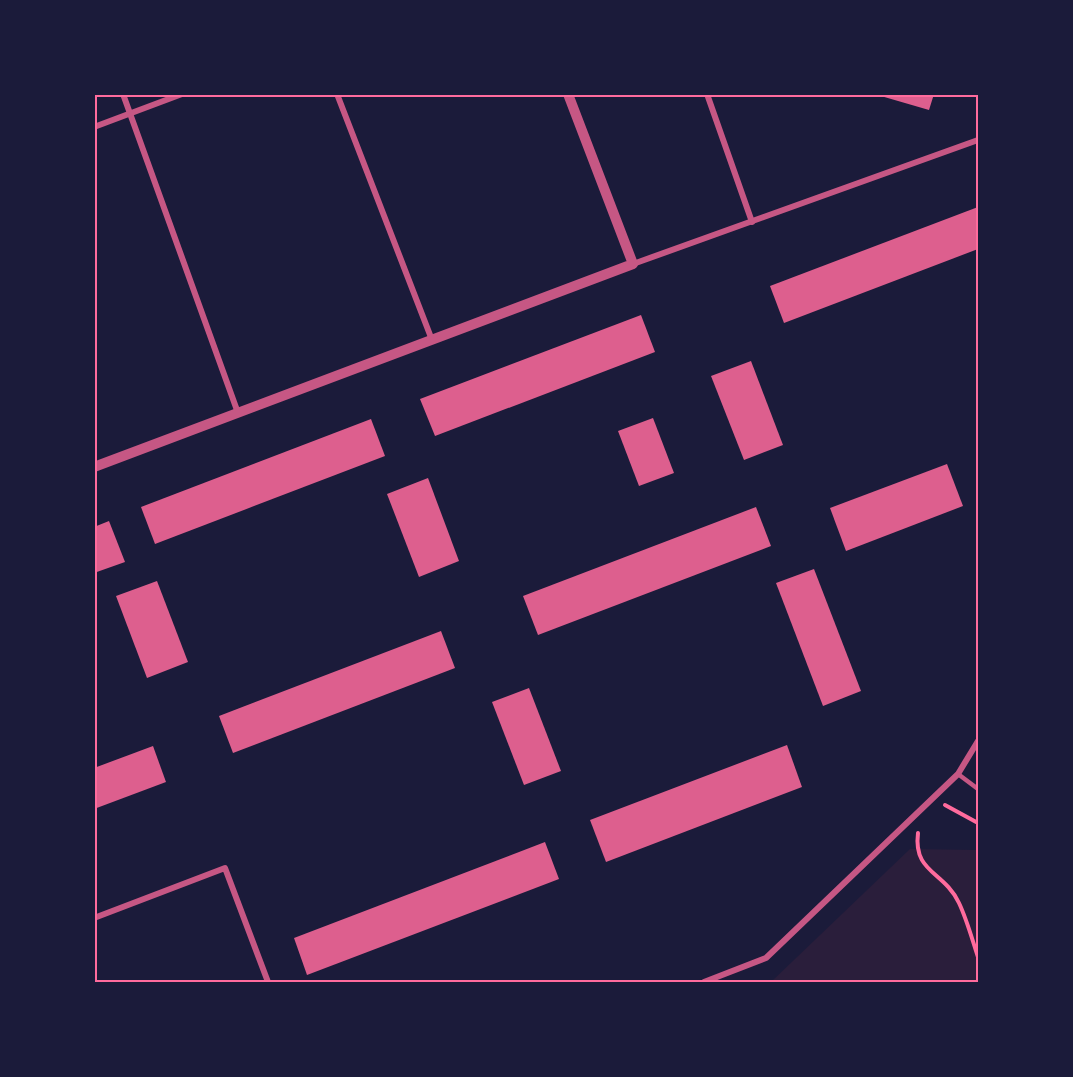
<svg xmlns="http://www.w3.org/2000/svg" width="1073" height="1077" viewBox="0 0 1073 1077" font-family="Lora,serif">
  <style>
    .green { fill: #2a1e3b }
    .building { fill: #dd5f8e }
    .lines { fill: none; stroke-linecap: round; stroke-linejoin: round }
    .path { stroke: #ff6b9d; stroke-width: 4 }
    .service { stroke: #c65784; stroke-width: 4.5 }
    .minor { stroke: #c65784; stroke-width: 6 }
    .tertiary { stroke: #c65784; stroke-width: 10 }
    .neatline { fill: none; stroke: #ff6b9d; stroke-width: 2 }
  </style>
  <rect width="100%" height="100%" fill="#1b1b3a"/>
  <path class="green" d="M910,849L978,850V982H771Z"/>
  <g class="building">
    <path d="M874,94H934L929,110Z"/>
    <path d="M978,207V249L784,323L770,286Z"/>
    <path d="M641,315L655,352L435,436L420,399Z"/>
    <path d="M751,361L783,445L744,460L711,376Z"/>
    <path d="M653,418L674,473L639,486L618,431Z"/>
    <path d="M371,419L385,456L155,544L141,507Z"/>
    <path d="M947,464L963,506L846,551L830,508Z"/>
    <path d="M428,478L459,561L419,577L387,494Z"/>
    <path d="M756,507L771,546L538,635L523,596Z"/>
    <path d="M109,521L125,562L94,573V527Z"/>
    <path d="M814,569L861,691L823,706L776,583Z"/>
    <path d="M157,581L188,662L147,678L116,596Z"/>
    <path d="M441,631L455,668L233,753L219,716Z"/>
    <path d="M529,688L561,771L524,785L492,702Z"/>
    <path d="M787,745L802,787L606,862L590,820Z"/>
    <path d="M153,746L166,782L94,809V768Z"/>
    <path d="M545,842L559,879L307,975L294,938Z"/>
  </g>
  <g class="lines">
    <g class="path">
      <path d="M945,805L978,823"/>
      <path d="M918,833C913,873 944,871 959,903C967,920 972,939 978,957"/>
    </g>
    <path class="service" d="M958,774L978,789"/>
    <g class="minor">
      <path d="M123,94L238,413"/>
      <path d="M337,94L432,340"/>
      <path d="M707,94L752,222"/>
      <path d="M94,127L182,94"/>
      <path d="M633,264L978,140"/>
      <path d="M94,918L225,868L268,982"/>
      <path d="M704,982L766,958L958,774L978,741"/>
    </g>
    <path class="tertiary" d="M94,467L633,264L568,94"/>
  </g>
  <rect width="1073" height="1077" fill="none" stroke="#1b1b3a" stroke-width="192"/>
  <rect x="96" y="96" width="881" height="885" class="neatline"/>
</svg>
